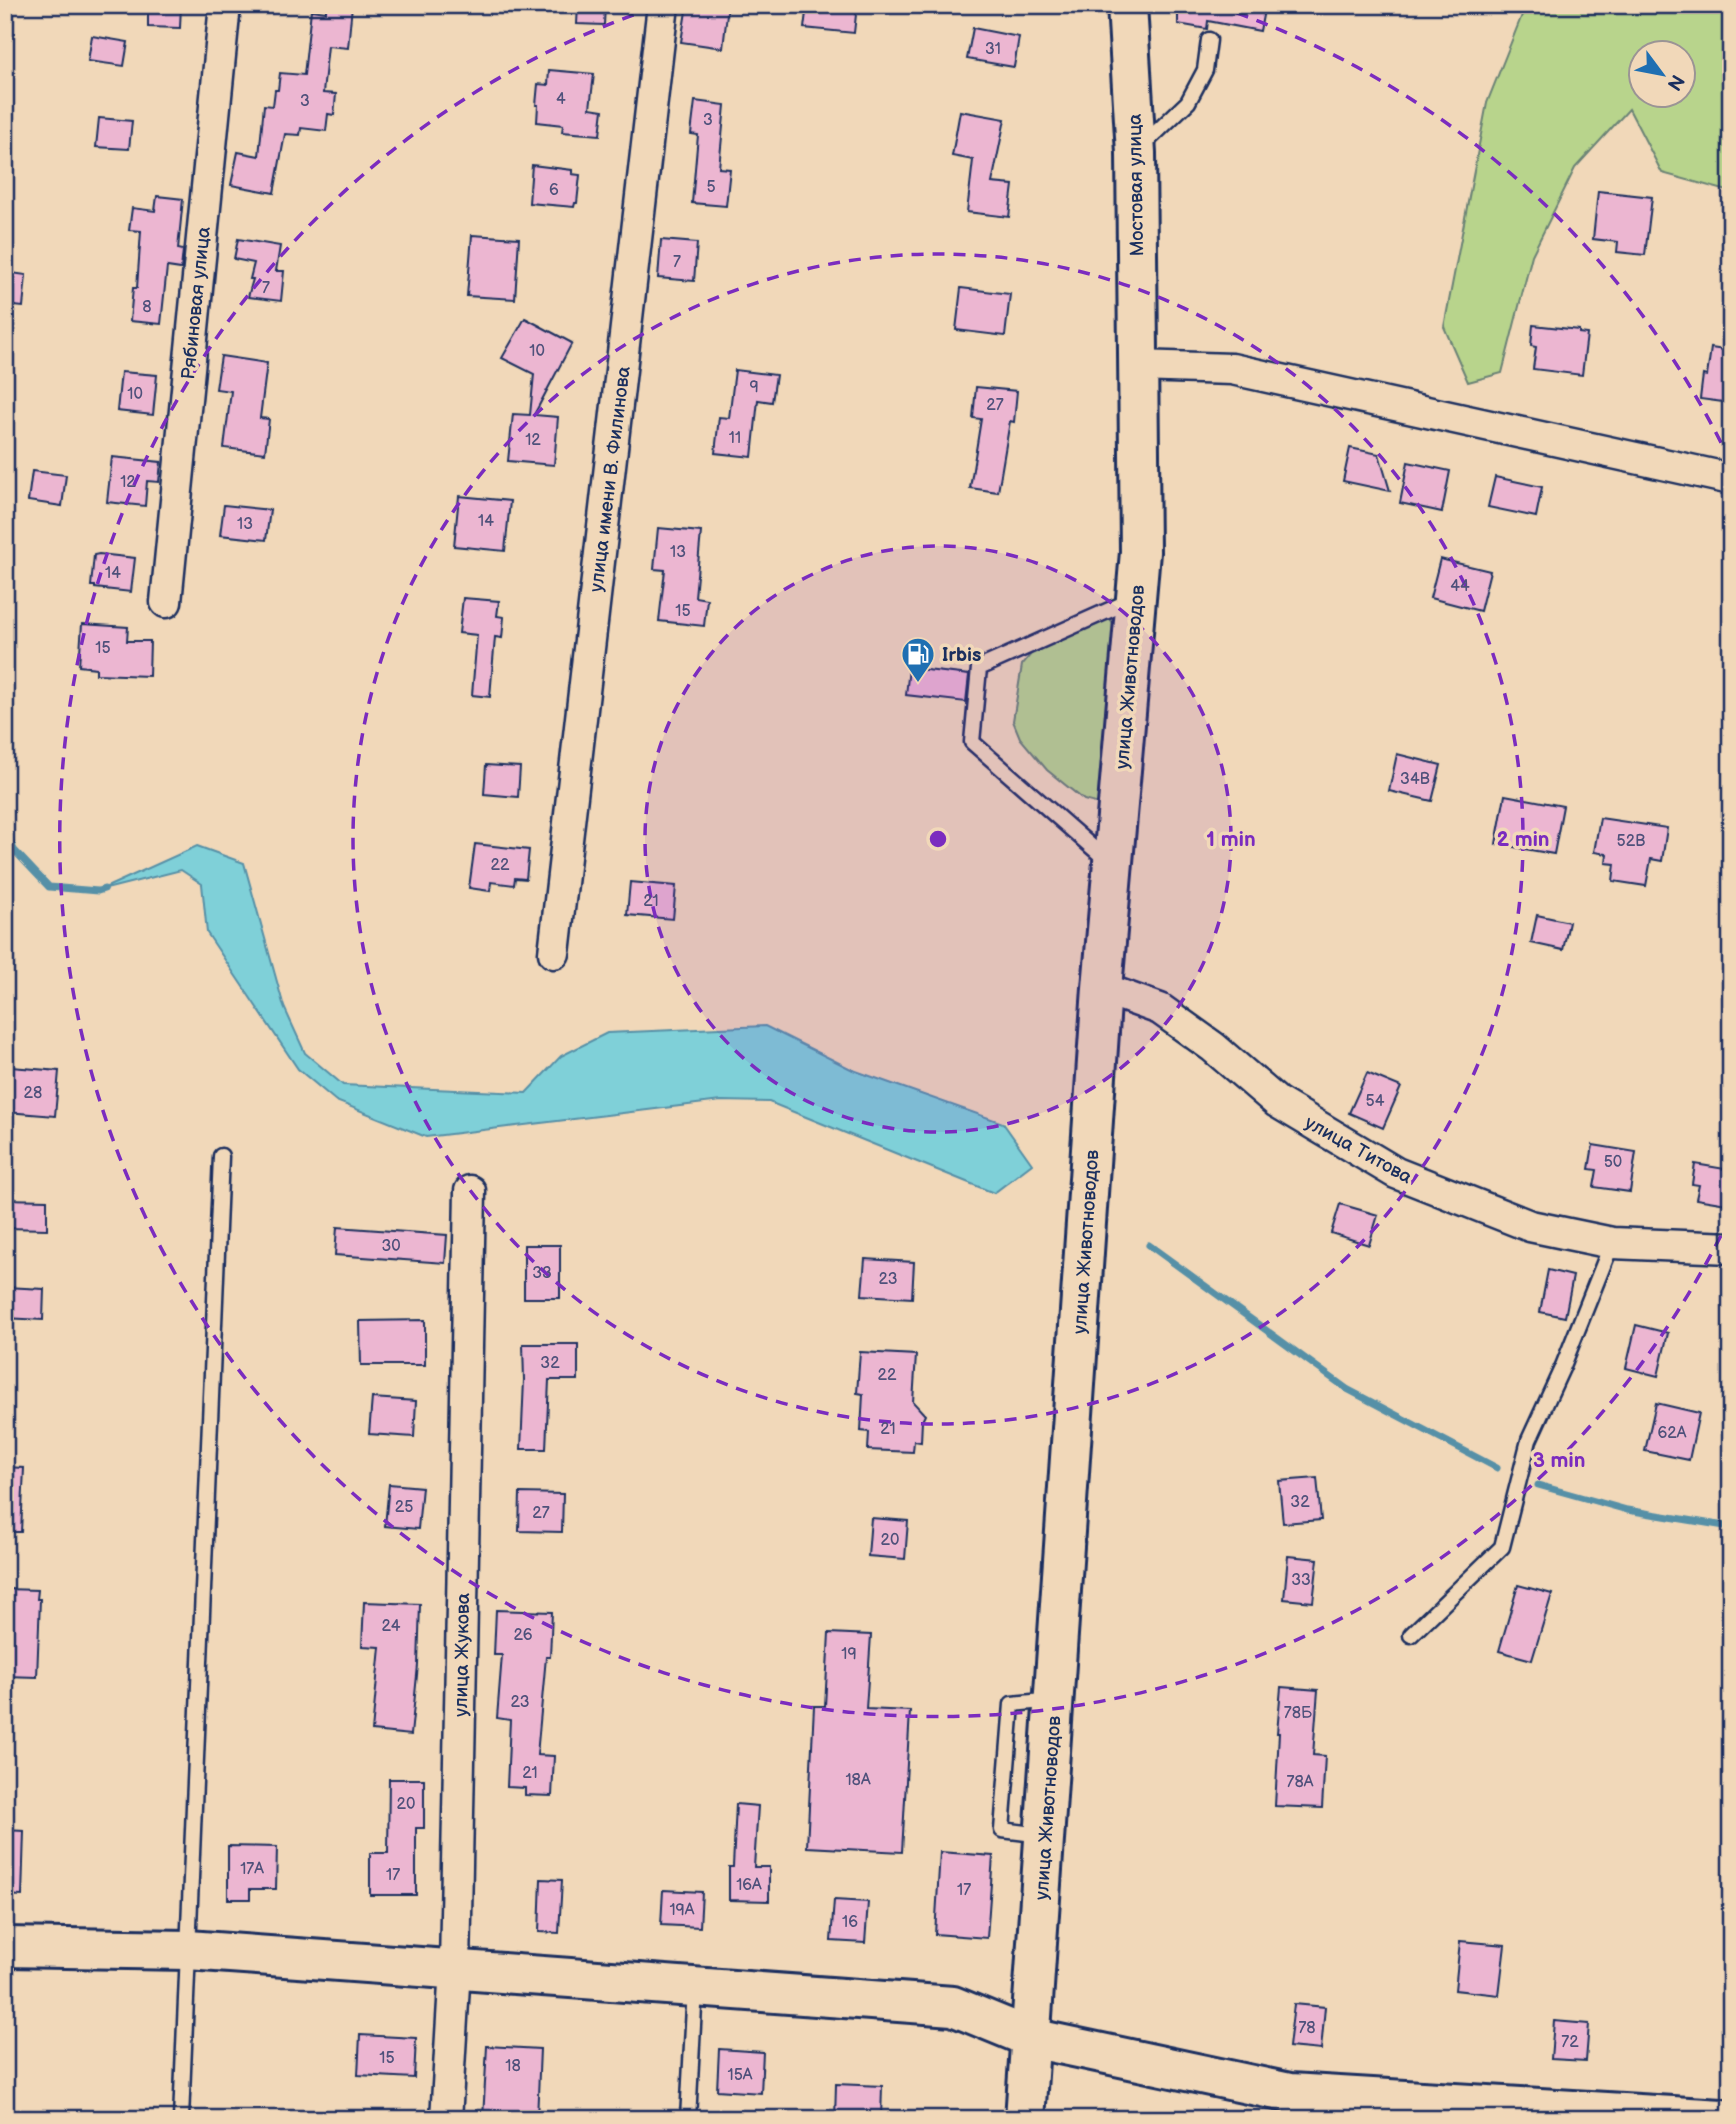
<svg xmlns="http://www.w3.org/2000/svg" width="1736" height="2124" viewBox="0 0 1736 2124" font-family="'Balsamiq Sans',sans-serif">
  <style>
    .green { fill: #b8d48c; stroke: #6a8275; stroke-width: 2; fill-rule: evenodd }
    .water { fill: #7fd0d8; stroke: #5790a7; stroke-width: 2 }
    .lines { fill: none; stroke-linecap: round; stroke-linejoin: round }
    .stream { stroke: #5790a7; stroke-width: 7 }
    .building { fill: #ecb6d1; stroke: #1b2f5e; stroke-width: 2 }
    .lane-casing { stroke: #1b2f5e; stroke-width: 19 }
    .street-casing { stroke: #1b2f5e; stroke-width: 35 }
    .secondary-casing { stroke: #1b2f5e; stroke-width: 44 }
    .lane { stroke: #f1d8b9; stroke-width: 14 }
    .street { stroke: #f1d8b9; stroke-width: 30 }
    .secondary { stroke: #f1d8b9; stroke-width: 38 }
    .ring { fill: none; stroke: #7b2cbf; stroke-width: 3.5; stroke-dasharray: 12 9 }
    .labels { text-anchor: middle; stroke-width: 7; stroke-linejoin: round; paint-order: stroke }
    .number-label { font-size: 16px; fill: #4f517b }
    .street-label { font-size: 19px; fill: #1b2f5e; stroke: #f1d8b9 }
    .poi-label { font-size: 19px; font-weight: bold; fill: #1b2f5e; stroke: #f1d8b9; text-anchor: start }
    .centre { fill: #7b2cbf; stroke: #f1d8b9; stroke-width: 3.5 }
    .ring-label { font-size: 21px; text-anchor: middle; font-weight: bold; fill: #7b2cbf; stroke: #f1d8b9; stroke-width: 7; stroke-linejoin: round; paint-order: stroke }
  </style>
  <rect width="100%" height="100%" fill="#f1d8b9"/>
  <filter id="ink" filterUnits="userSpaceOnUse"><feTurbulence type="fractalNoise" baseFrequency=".0143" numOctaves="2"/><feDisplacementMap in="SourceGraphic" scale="14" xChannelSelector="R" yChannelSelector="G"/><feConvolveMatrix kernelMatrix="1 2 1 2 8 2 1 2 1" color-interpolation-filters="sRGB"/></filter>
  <g filter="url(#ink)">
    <g class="green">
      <path d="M1526,5H1731V192L1662,173L1629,109L1575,168L1532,255L1502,373L1468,382L1444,327L1487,103ZM1642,52H1684V94H1642Z"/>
      <path d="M1097,616L1110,619L1120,631L1107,806L1084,800L1047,770L1020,738L1013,721L1022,665L1039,644Z"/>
    </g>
    <path class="water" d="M197,846L244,863L284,1007L305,1053L343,1085L526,1093L561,1056L607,1033L765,1026L853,1070L1003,1123L1032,1164L994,1193L769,1102L721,1101L426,1137L336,1101L298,1069L207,933L202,884L181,870L98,891Z"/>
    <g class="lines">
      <g class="stream">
        <path d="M5,826L14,850L49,887L98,891L104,889"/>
        <path d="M1149,1245L1347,1389L1497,1468"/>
        <path d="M1538,1485L1627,1510L1731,1527"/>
      </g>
    </g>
    <g class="building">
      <path d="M148,5H181L180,28L148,27Z"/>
      <path d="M326,5H352L348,48L328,46L323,93L336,94L334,115L328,114L326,131L301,128L300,135L285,134L274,193L231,185L238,152L259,156L264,105L273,106L275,90H278L280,73L304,75L311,10L326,12Z"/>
      <path d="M578,5H605L604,25L577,24Z"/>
      <path d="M687,5H728L723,48L681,42Z"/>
      <path d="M807,5H857L854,33L804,28Z"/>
      <path d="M1178,5H1265L1260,31L1208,21L1207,29L1178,24Z"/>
      <path d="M973,28L1019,37L1014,67L967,59Z"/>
      <path d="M92,36L128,42L124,66L88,61Z"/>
      <path d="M549,70L594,74L590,108L603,110L600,135L562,132L563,125L537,122L538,105H536L538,84L548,85Z"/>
      <path d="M695,101L725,105L719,168L730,169L726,206L692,203L698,135L691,134Z"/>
      <path d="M960,111L1005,119L992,183L1013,185L1009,217L967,212L973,160L952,156Z"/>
      <path d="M99,118L132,121L129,149L96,147Z"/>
      <path d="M532,165L572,170V174L580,175L577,203H575L574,207L529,203Z"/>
      <path d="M1598,191L1652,197L1645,255L1617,252L1618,242L1593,239Z"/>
      <path d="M157,196L183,199L178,249L183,250L181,269L167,267L161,324L130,321L133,288H137L141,231L129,230L132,208L155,211Z"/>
      <path d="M472,235L519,238L515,299L467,296Z"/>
      <path d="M238,239L280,246L276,271H284L281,301L248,297L253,279H250L254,263L234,259Z"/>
      <path d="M661,240L697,243L694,281L658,278Z"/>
      <path d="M5,272L26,275L23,307L5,305Z"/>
      <path d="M961,288L1010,294L1005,336L956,330Z"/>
      <path d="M525,318L572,343L534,415L558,417L554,465L508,461L513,414L530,415L534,374L502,358Z"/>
      <path d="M1533,325L1579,330V333L1587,334L1582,375L1533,369L1536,347L1531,346Z"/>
      <path d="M1711,348L1731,351V403L1700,399L1703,375L1707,376Z"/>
      <path d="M221,356L267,363L260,418L269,419L265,453L224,448L231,391L216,389Z"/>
      <path d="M735,370L776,375L772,402L758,400L752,457L715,453L719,417L729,418Z"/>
      <path d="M121,372L157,375L153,415L117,411Z"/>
      <path d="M976,387L1017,391L1014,422L1010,421L998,492L970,488L981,419L973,418Z"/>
      <path d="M1350,448L1379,454L1390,491L1343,481Z"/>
      <path d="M112,457L161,462L159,482L147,481L145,506L107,502Z"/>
      <path d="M1408,462L1450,471L1442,512L1400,503Z"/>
      <path d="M32,471L66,475L62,506L28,501Z"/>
      <path d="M1495,477L1542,487L1536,517L1488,507Z"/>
      <path d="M459,496L510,501L505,551L454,546Z"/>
      <path d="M224,505L270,510L266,540L220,535Z"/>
      <path d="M658,528L701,532L695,597L707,599L704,626L659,621L665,570L654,569Z"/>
      <path d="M99,554L135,558L131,592L95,588V586H91L94,555Z"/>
      <path d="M1440,559L1490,571L1480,611L1430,598Z"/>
      <path d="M463,598L499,601L497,616L504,617L502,638L495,637L490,697L472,695L477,635L459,633Z"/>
      <path d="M82,624L128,627L127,641H150L149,676L96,674V668L79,666Z"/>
      <path d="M909,668L969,675L966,702L906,695Z"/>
      <path d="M1397,754L1441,765L1432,801L1389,791Z"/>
      <path d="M486,765L520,767L518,797L484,794Z"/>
      <path d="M1505,795L1563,806L1554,854L1496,844Z"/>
      <path d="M1600,818L1667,828L1662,861L1651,859L1646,886L1613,881L1615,864L1606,863L1607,854L1594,852Z"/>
      <path d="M475,844L529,850L526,879L515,878L514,885L491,882L490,891L469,888Z"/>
      <path d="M630,882L676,886L673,919L627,915Z"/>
      <path d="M1537,915L1569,922L1563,950L1531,943Z"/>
      <path d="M11,1067L59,1071L55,1116L7,1112Z"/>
      <path d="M1367,1073L1401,1087L1383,1128L1349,1113Z"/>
      <path d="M1593,1145L1636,1152L1630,1192L1594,1187L1597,1170L1589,1169Z"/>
      <path d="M1695,1164L1731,1170L1727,1204L1696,1199L1699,1185L1692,1184Z"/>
      <path d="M5,1199L47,1200V1229L5,1228Z"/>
      <path d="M1340,1204L1378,1215L1369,1245L1331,1233Z"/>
      <path d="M337,1227L447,1235L445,1263L335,1255Z"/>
      <rect x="524" y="1245" width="36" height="53"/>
      <path d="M865,1259L914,1262L912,1298L862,1295Z"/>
      <path d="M1548,1270L1573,1276L1565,1317L1540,1312Z"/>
      <path d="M5,1287L44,1289L43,1320L5,1318Z"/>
      <path d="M425,1320V1365H361L360,1321Z"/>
      <path d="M1636,1325L1668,1333L1658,1376L1626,1368Z"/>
      <path d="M523,1344H578V1380H549L546,1449H521L524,1380Z"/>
      <path d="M860,1352L916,1355L913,1402L925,1415L922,1421L921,1442L914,1441L913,1452L868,1450L869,1432L861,1431L863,1394L857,1393Z"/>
      <path d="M372,1398L416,1401L414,1437L369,1434Z"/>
      <path d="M1656,1403L1699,1413L1689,1460L1645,1451Z"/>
      <path d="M5,1467L24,1468L21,1532H5Z"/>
      <path d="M1317,1478L1321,1520L1283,1523L1279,1481Z"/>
      <path d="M389,1484L422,1487L418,1529L385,1526Z"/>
      <path d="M520,1493L563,1494L562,1532L519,1531Z"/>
      <path d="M871,1518L908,1521L905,1559L868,1556Z"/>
      <path d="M1288,1556L1318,1559L1313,1602L1284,1599Z"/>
      <path d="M1518,1585L1552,1594L1532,1660L1499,1651Z"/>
      <path d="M5,1589L38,1590L37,1599H40L37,1677L5,1676Z"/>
      <path d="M364,1602L420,1604L418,1665L411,1735L372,1731L380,1647L362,1646Z"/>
      <path d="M496,1610L552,1612L550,1657H546L537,1755L554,1756L552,1796L525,1795V1788L507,1787L510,1720L497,1718L502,1655H494Z"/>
      <path d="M829,1633L871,1635L866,1709L910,1711L902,1852L807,1847L814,1706H825Z"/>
      <path d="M1281,1687L1318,1690L1313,1755L1325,1756L1322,1808L1275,1806L1279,1733H1277Z"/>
      <path d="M389,1779H424V1828H416V1895H370V1853H388Z"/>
      <path d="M736,1804L758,1806L754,1867H769V1901L729,1900V1867H733Z"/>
      <path d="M5,1830L24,1831L22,1896L5,1895Z"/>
      <path d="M228,1846L277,1847L276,1889H250V1899H228Z"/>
      <path d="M940,1852L993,1856L987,1938L935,1934Z"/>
      <path d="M541,1879L562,1880L559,1933L539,1932Z"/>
      <path d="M663,1890L702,1892L700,1927L661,1925Z"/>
      <path d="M834,1900L868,1902L865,1943L831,1941Z"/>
      <path d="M1460,1941L1505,1945L1499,1995L1455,1990Z"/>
      <path d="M1294,2004L1325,2007L1321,2050L1289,2047Z"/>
      <path d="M1554,2021L1589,2024L1586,2061L1551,2059Z"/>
      <path d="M360,2035L416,2038L414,2078L358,2075Z"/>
      <path d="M487,2046L540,2049L537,2119H483Z"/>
      <path d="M719,2049L763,2052L761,2093L717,2090Z"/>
      <path d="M836,2084L882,2086L881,2119H835Z"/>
    </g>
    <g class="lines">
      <defs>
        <g id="lane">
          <path d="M1141,147L1188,102L1205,70L1209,40"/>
          <path d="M1109,862L972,742L979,668L1132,600"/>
          <path d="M1411,1635L1502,1547L1529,1440L1563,1366L1612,1243"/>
          <path d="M1042,1835L1002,1830L1012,1704L1053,1700"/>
          <path d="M181,2119L221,1156"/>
          <path d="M688,2119L695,1988"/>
        </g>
        <g id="street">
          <path d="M1137,366L1232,369L1731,479"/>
          <path d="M166,602L225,5"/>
          <path d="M554,953L663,5"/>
          <path d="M1102,988L1160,1009L1213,1047L1277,1102L1396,1173L1530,1226L1612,1243L1731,1248"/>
          <path d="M446,2119L455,1968L470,1191"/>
        </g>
        <g id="secondary">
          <path d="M5,1947L188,1950L953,2006L1031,2038L1290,2093L1722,2119"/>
          <path d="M1025,2119L1102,988L1140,552L1136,153L1127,5"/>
        </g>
      </defs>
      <use href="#lane" class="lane-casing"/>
      <use href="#street" class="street-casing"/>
      <use href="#secondary" class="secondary-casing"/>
      <use href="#lane" class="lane"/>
      <use href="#street" class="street"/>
      <use href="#secondary" class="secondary"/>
    </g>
  </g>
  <circle cx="938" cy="839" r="293" fill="#7b2cbf" fill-opacity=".12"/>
  <g class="ring">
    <circle cx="938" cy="839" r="293"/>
    <circle cx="938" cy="839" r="585"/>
    <path d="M1730 1217A878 878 0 1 1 659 6M1217 6A878 878 0 0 1 1730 461"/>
  </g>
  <defs>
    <symbol id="fuel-pin" viewBox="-11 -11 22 30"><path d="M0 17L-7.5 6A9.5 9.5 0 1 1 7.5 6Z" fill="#1f6fb2" stroke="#f1d8b9"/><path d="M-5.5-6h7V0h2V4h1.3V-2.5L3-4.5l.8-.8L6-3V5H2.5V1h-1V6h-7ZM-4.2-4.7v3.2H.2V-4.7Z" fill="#fff"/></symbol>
  </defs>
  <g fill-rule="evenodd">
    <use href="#fuel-pin" x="899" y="635" width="38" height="52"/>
  </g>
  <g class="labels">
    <g class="number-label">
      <text x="993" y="54">31</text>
      <text x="561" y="104">4</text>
      <text x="305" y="106">3</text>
      <text x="708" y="125">3</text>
      <text x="711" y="192">5</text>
      <text x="554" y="195">6</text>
      <text x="677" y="267">7</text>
      <text x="266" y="293">7</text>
      <text x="147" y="312">8</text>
      <text x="537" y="356">10</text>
      <text x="754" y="392">9</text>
      <text x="135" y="399">10</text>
      <text x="995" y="410">27</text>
      <text x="735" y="443">11</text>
      <text x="533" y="445">12</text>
      <text x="128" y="487">12</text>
      <text x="486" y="526">14</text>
      <text x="245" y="529">13</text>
      <text x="678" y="557">13</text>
      <text x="113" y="578">14</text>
      <text x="1460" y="591">44</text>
      <text x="683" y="616">15</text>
      <text x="103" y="653">15</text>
      <text x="1415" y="784">34В</text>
      <text x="1631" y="846">52В</text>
      <text x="500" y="870">22</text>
      <text x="651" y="906">21</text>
      <text x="33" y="1098">28</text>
      <text x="1375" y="1106">54</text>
      <text x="1613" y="1167">50</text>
      <text x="391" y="1251">30</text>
      <text x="542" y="1278">33</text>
      <text x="888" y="1284">23</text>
      <text x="550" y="1368">32</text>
      <text x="887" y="1380">22</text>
      <text x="888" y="1434">21</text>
      <text x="1672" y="1438">62А</text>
      <text x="1300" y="1507">32</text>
      <text x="404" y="1512">25</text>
      <text x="541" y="1518">27</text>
      <text x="890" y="1545">20</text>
      <text x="1301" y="1585">33</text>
      <text x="391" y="1631">24</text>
      <text x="523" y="1640">26</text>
      <text x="849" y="1659">19</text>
      <text x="520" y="1707">23</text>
      <text x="1298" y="1718">78Б</text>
      <text x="530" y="1778">21</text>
      <text x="858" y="1785">18А</text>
      <text x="1300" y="1787">78А</text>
      <text x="406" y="1809">20</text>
      <text x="252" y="1874">17А</text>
      <text x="393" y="1880">17</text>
      <text x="749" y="1890">16А</text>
      <text x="964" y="1895">17</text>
      <text x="682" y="1915">19А</text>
      <text x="850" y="1927">16</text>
      <text x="1307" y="2033">78</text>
      <text x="1570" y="2047">72</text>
      <text x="387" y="2063">15</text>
      <text x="513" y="2071">18</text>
      <text x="740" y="2080">15А</text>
    </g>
    <g class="street-label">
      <text transform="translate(1135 185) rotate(-91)" y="7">Мостовая улица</text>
      <text transform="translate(195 303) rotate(-84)" y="7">Рябиновая улица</text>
      <text transform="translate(609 479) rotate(-83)" y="7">улица имени В. Филинова</text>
      <text transform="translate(1129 677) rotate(-85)" y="7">улица Животноводов</text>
      <text transform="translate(1359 1149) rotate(29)" y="7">улица Титова</text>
      <text transform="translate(1085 1242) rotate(-86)" y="7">улица Животноводов</text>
      <text transform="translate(461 1655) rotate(-89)" y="7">улица Жукова</text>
      <text transform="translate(1047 1808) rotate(-86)" y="7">улица Животноводов</text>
    </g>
    <g class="poi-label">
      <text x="942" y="661">Irbis</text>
    </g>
  </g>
  <circle cx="938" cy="839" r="10" class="centre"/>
  <g class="ring-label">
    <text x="1231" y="846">1 min</text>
    <text x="1523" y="846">2 min</text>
    <text x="1559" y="1467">3 min</text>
  </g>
  <rect width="1736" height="2124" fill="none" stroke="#f1d8b9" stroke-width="28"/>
  <rect x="14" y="14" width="1708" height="2096" fill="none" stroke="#1b2f5e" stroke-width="2.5" filter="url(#ink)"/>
  <g transform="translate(1662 74) rotate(122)"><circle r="33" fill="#f1d8b9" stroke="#9b9495" stroke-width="2"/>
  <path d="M0-5L12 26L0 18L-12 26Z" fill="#1f6fb2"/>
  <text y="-10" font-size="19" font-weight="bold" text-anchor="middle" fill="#1b2f5e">N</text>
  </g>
</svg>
